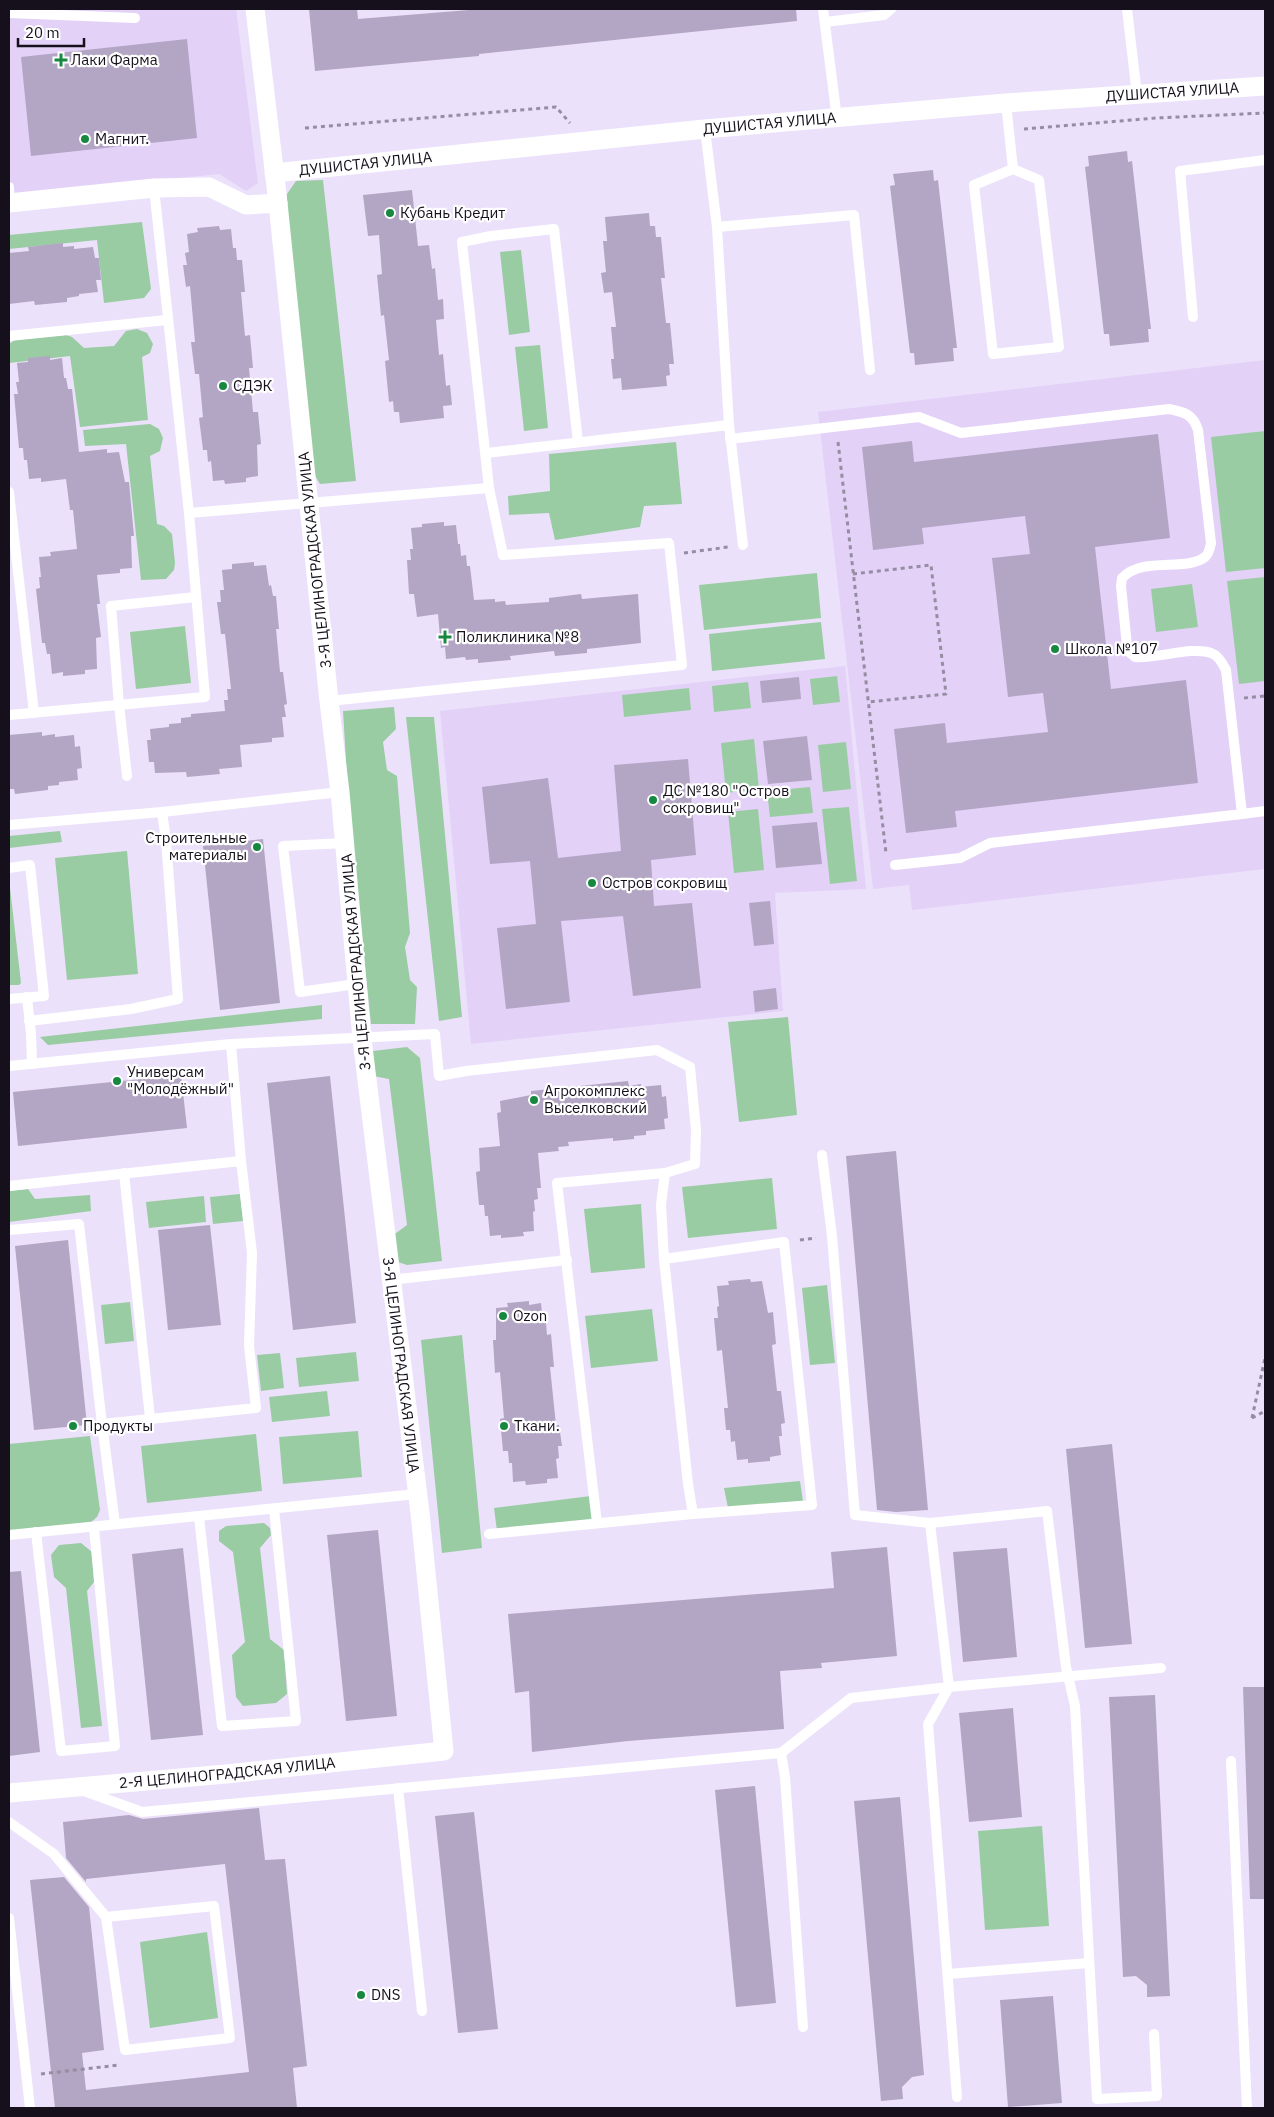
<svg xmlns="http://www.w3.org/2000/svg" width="1274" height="2117" viewBox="0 0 1274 2117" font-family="'IBM Plex Sans',sans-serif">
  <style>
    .built { fill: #e3d1f8 }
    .green { fill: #99cca2 }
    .building { fill: #b3a5c4 }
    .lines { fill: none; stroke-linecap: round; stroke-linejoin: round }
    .path { stroke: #958da1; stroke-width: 3; stroke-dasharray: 4 4; stroke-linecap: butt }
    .service { stroke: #fff; stroke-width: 10 }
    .minor { stroke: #fff; stroke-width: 19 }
    .poi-dot { fill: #178840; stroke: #fff; stroke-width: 2 }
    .labels { text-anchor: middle; stroke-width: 4.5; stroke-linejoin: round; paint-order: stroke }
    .poi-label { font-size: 15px; fill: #15101b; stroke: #fff; text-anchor: start }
    .street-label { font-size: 15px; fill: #15101b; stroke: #fff }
  </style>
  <rect width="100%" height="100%" fill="#ece1fb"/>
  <g class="built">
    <path d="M9,9H236L258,183L246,191L219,174L9,195Z"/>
    <path d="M1265,360V869L912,910L909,885L873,889L818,412Z"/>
    <path d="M845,666L866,889L775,893L783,1011L471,1044L440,711Z"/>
  </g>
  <g class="green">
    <path d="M323,180L356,481L320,484L314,474L286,209L287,194L296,181Z"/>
    <path d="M142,222L151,289L144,298L104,303L97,240L9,249V235Z"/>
    <path d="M521,250L530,332L509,335L500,252Z"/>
    <path d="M137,329L147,333L153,344L150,353L142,357L148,420L80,427L70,356L9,363V344L15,340L66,335L72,337L84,348L114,346L126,331Z"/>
    <path d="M540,345L548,428L524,431L515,347Z"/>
    <path d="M150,424L159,429L163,438L160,451L150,456L157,524L164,526L172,534L175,563L174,570L166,579L141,580L126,444L85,446L83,430Z"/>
    <path d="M1265,431V568L1226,572L1211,437Z"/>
    <path d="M676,442L682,504L644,506L640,527L555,540L549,513L509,515L508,496L550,491L549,454Z"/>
    <path d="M817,573L821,618L704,630L699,585Z"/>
    <path d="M1265,577V681L1239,684L1227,581Z"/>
    <path d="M1192,584L1198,627L1156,632L1151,589Z"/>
    <path d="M821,622L825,659L712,671L709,634Z"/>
    <path d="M185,626L191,683L136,689L130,632Z"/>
    <path d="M837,676L840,702L813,705L810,679Z"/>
    <path d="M748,682L751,708L714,712L712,686Z"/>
    <path d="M689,688L691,710L624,717L622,695Z"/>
    <path d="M394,707L396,729L383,742L387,770L397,776L410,933L405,947L410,980L417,987L415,1024H371L349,810L343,711Z"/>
    <path d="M406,717H434L462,1017L439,1021Z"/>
    <path d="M754,739L759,789L726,793L721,743Z"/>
    <path d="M846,742L851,789L823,792L818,745Z"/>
    <path d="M810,787L813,813L770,817L767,791Z"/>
    <path d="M849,807L857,881L830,884L822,809Z"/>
    <path d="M758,809L764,870L734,873L728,812Z"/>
    <path d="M60,831L62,842L9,848V836Z"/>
    <path d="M127,851L138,974L67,980L55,858Z"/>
    <path d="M9,879L21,983L19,985H9Z"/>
    <path d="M322,1005V1019L48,1045L40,1037Z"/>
    <path d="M788,1017L797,1115L739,1122L728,1022Z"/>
    <path d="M407,1047L420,1058L442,1261L407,1265L395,1261L392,1236L407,1225L389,1079L373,1076V1051Z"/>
    <path d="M772,1178L777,1229L688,1238L682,1187Z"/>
    <path d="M28,1189L35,1199L90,1195L91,1211L9,1222V1191Z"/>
    <path d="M240,1194L243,1221L213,1224L210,1197Z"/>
    <path d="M204,1196L206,1222L149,1228L146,1202Z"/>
    <path d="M641,1204L645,1268L591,1273L584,1209Z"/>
    <path d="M827,1285L835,1363L810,1365L802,1288Z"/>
    <path d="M130,1302L134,1341L105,1344L101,1305Z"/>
    <path d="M652,1309L658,1361L591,1368L585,1316Z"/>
    <path d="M462,1335L482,1548L442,1553L421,1340Z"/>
    <path d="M356,1352L359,1381L299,1387L296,1358Z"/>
    <path d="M280,1353L284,1388L261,1391L257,1355Z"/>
    <path d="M327,1391L330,1416L272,1422L269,1397Z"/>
    <path d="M358,1431L362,1477L283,1484L279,1437Z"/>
    <path d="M256,1434L262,1491L147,1503L141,1446Z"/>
    <path d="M90,1436L100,1510L97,1517L90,1523L9,1532V1444Z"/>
    <path d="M800,1481L803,1501L728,1508L724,1488Z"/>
    <path d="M591,1496L595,1519L497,1531L494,1508Z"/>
    <path d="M264,1523L270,1528L271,1535L260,1548L270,1639L284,1650L287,1694L276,1703L243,1706L236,1697L232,1655L245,1642L233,1552L219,1541V1531L226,1526Z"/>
    <path d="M81,1543L92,1552L94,1582L87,1591L102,1726L81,1728L66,1588L54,1577L51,1555L59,1545Z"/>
    <path d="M1042,1826L1049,1926L985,1930L978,1831Z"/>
    <path d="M207,1932L218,2018L150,2028L140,1942Z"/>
  </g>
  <g class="building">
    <path d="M309,9H357L358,19L481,9H796L797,21L479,54V56L315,71Z"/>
    <path d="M187,39L197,138L31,156L21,57Z"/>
    <path d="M1127,151L1128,162L1132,161L1151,329H1148L1149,342L1110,346L1109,334H1104L1085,167L1089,166L1088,156Z"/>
    <path d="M933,170L934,181L938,180L957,348H953L954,361L915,365L914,353H910L890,186L895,185L893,174Z"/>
    <path d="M412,190L418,246L429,245L432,269L435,268L438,300L443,299L444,319L436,320L439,355L443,354L446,386L450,385L452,405L443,406L444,418L400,423L399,412H394L393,401L389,402L385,361L389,360L384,315L381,316L377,275L382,274L379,235L368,236L363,195Z"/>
    <path d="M649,213L650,226H655L656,237H661L665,278H661L666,323H670L674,364H669L670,375L666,376L667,386L622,390L621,378L613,379L611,359H614L611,327H616L612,292L604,293L601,273L606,272L603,241H607L605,217Z"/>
    <path d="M219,226L220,230L231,229L233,248H236L237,260H242L245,292H241L245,336L250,335L253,368H249L253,412H258L261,444L257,445L258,476L246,478V482L225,484L224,480L213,481L211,461L208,462L207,450H203L199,418L203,417L199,374H195L191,342H195L190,286L186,287L183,265H187L185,253L189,252L187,234L198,232L197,228Z"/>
    <path d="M63,243V247L74,246V249L93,247L95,258H99L101,280H96L98,292L79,294V296L67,298V302L35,305L34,301L9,304V253L29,251L28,247Z"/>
    <path d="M50,356V360L62,358L64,378H66L68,389H72L79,452L107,449V453L119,452L125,482H129L134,536H131L132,568L120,569V573L97,575L100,604H97L101,637L96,638L97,669L85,670V674L63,676V672L52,674L50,654H47L45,643H42L36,589L40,588L39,577H41L39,557L51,556L50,552L77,549L73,510H70L66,479L41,482V478L29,479L27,460H24L23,448H19L14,394H18L16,382H19L17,363L28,362V358Z"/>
    <path d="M1158,434L1170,538L1095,547L1111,689L1186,680L1198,783L955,811L957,827L906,833L894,729L945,723L947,743L1048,732L1043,693L1008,697L992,558L1030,554L1025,516L922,528L924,544L873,550L862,447L912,441L914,462Z"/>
    <path d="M444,522V526L456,525L458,544H460L461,556L466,555L467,566H470L474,600L495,599V602L505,601L506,605L549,602V598L581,594L582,599L638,594L641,643L587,649V653L555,656L554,651L510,656L511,660L478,663V659L466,660L465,657L446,659L445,647L441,648L438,614L417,617L414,594H409L407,560H411L410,549H413L411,528L422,527V524Z"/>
    <path d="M254,562V566L266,565L269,586L271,585L273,596H276L279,629H276L280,672H283L287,704L284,705L286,717H282L284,737L272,738V742L240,745L242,767L219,769L220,774L187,777L186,772L155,773L154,762H149L147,740H151L150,729L169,727V724L181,723V718L191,717V714L225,711L224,700H228L227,689H231L225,634H221L217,602H221L220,590H224L222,570L232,569V564Z"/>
    <path d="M799,677L801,699L762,703L760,681Z"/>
    <path d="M42,732V736L55,734V737L74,735L75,747L80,746L82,768L77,769L78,780L59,782V785L48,786V790L15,794L14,789H9V735Z"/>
    <path d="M807,736L812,780L768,784L763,741Z"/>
    <path d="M688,759L696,855L651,860L654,906L692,903L701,988L633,996L623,916L561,921L570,1002L506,1009L497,928L536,924L530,861L490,864L482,787L548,778L558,858L621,851L614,765Z"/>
    <path d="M817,822L822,864L776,868L772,826Z"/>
    <path d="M263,839L280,1003L220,1010L203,846Z"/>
    <path d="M770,901L774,944L754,946L749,903Z"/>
    <path d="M776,988L778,1009L755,1012L753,991Z"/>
    <path d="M181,1075L187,1128L18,1146L13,1092Z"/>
    <path d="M330,1076L356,1323L293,1330L267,1083Z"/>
    <path d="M628,1081L629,1086L641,1084V1087L661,1085L662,1097L666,1096L668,1118L664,1119L665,1129L646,1131V1135L634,1136V1139L613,1141V1138L568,1142L569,1146L558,1147L559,1151L538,1153L541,1188H537L538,1199L534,1200L535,1211L533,1212L534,1231L523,1232L524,1236L501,1238V1235L490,1236L488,1216H485L484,1205H479L476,1172L480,1171L479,1148L500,1146L497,1113L501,1112L500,1101L531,1095V1091Z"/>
    <path d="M896,1151L928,1510L896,1512L877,1510L846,1156Z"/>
    <path d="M210,1225L221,1325L168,1330L158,1230Z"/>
    <path d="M68,1240L87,1425L34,1430L15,1246Z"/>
    <path d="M750,1279L751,1282L762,1281L768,1313L773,1312L776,1344L772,1345L777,1391H781L785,1423L781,1424L782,1436H779L781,1455L770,1457V1461L748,1463V1459L737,1460L735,1441L731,1442L730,1430H726L724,1408H728L722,1350L717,1351L714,1318H718L717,1307L719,1306L717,1286L729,1285L728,1281Z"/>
    <path d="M529,1301V1305L541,1303L543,1323H546L547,1335L551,1334L554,1367H550L556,1425H559L562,1446H558L559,1458L556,1459L558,1478L547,1479V1483L526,1485L525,1481L513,1482L512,1463H509L508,1451H503L500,1419L504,1418L500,1372L495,1373L493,1340H496V1308L508,1307L507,1303Z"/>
    <path d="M1112,1444L1132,1644L1085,1648L1066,1449Z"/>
    <path d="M378,1530L397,1716L346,1721L327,1535Z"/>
    <path d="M887,1547L897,1656L821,1663L822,1668L780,1671L784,1729L628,1741L532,1752L529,1691L515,1693L508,1614L834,1588L831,1552Z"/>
    <path d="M183,1548L203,1735L151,1740L132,1554Z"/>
    <path d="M1007,1548L1017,1657L963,1662L953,1552Z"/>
    <path d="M21,1571L40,1752L9,1756V1572Z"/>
    <path d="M1243,1687H1265V1899H1250Z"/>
    <path d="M1155,1695L1170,1996L1147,1997V1985L1136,1976L1123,1977L1109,1697Z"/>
    <path d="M1013,1708L1022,1817L969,1822L959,1713Z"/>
    <path d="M755,1786L776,2003L736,2007L715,1790Z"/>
    <path d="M900,1797L924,2075L912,2077L902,2087L903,2099L881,2101L854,1801Z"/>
    <path d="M259,1808L265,1860L285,1859L307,2066L293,2068L297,2108H55L30,1880L64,1877L89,1907L104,2050L82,2053L86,2090L249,2072L225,1864L86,1879V1882L66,1858L63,1822L129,1815L143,1819Z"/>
    <path d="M474,1812L498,2029L458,2033L435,1816Z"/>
    <path d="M1053,1996L1062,2103L1008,2107L1000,2000Z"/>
  </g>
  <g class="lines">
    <g class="path">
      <path d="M305,128L556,107L570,123"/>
      <path d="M1024,129L1156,118L1265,113"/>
      <path d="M838,442L886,853"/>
      <path d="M684,553L728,547"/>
      <path d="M853,574L931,565L946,694L868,702"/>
      <path d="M1244,698L1265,696"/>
      <path d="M800,1240L816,1238"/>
      <path d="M1252,1418L1265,1358"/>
      <path d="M1252,1418L1265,1411"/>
      <path d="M41,2074L119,2065"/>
    </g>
    <g class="service">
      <path d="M823,9L837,119"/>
      <path d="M1127,9L1137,95"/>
      <path d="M9,13L135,18"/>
      <path d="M825,22L884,15L891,9"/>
      <path d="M1006,103L1013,169L1039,180L1059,347L993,354L974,185L1013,169"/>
      <path d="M705,129L717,227L729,425L743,545"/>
      <path d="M9,187L10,203"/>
      <path d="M717,227L854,215L870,370"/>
      <path d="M1193,317L1180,171L1265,160"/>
      <path d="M9,336L167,320"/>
      <path d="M730,439L919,417L961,433L1169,409C1184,412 1193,414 1198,430L1211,543C1210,548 1209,554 1205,557C1186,572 1142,556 1122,578L1121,586L1127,646L1129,652L1135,657C1157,659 1192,646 1211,653C1218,655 1223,664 1226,670L1242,814L990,843L960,858L895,865"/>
      <path d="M487,453L729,425"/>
      <path d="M9,492L34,713"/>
      <path d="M189,513L489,488"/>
      <path d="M329,701L682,665L669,543L503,555L489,488L462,242L491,236L554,229L578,442"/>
      <path d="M9,715L205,697L189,513L154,188"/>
      <path d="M127,776L119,705L111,606L196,597"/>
      <path d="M1242,814L1265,811"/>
      <path d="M9,825L162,812L340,792"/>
      <path d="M345,843L283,846L300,992L356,984"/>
      <path d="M9,868L30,865L44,996L9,999"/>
      <path d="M27,997L31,1034L32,1064"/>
      <path d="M29,1021L131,1009L178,999L166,840L162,812"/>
      <path d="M9,1066L231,1044L435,1034L439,1076L466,1071L657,1050L690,1067L696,1130L695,1164L665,1173L557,1183L597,1523"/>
      <path d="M124,1173L150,1418"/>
      <path d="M665,1173L661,1205L664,1259L688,1484L693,1514"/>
      <path d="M9,1186L241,1161"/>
      <path d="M9,1230L79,1224L102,1424"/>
      <path d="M390,1280L567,1260"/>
      <path d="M199,1517L222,1726L296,1721L274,1509"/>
      <path d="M930,1523L1047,1511L1066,1667L1075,1706L1097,2099L1157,2096L1154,2034"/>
      <path d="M115,1524L102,1424L256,1408L249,1346L252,1253L241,1161L231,1044"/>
      <path d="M36,1532L61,1751L115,1746L94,1528"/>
      <path d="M489,1534L693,1514L812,1505L784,1242L664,1259"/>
      <path d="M9,1535L417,1494"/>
      <path d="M781,1753L785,1777L803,2027"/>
      <path d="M1231,1761L1247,2108"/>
      <path d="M398,1788L422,2011"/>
      <path d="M84,1791L142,1812L781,1753L851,1698L949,1687L930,1523L855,1515L832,1236L822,1155"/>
      <path d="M9,1822L54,1854L106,1917L125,2050L230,2038L214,1906L106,1917"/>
      <path d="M9,1918L30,2108"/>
      <path d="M948,1974L1089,1963"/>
      <path d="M957,2097L928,1724L949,1687L1161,1668"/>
    </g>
    <g class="minor">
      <path id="s1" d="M274,173L705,129L1006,103L1265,86"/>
      <path d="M9,203L154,188L209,187L246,205L278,203"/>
      <path id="s2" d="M9,1793L226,1774L444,1751L420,1513L362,1039L340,792L329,701L278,203L255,9"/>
    </g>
  </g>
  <g class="poi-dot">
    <path d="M58.5 52.5h5v5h5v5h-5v5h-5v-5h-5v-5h5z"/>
    <circle cx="85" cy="139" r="5"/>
    <circle cx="390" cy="213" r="5"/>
    <circle cx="223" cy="386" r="5"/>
    <path d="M442.5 629.5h5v5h5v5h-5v5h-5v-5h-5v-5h5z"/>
    <circle cx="1055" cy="649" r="5"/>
    <circle cx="653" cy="800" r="5"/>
    <circle cx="257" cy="847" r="5"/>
    <circle cx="592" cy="883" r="5"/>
    <circle cx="117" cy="1081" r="5"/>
    <circle cx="534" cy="1100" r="5"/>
    <circle cx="503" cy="1316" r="5"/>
    <circle cx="73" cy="1426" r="5"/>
    <circle cx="504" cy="1426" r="5"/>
    <circle cx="361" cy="1995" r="5"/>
  </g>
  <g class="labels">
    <g class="poi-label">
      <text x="71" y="65">Лаки Фарма</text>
      <text x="95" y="144">Магнит.</text>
      <text x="400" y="218">Кубань Кредит</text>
      <text x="233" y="391">СДЭК</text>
      <text x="456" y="642">Поликлиника №8</text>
      <text x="1065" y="654">Школа №107</text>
      <text x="663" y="796">ДС №180 "Остров<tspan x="663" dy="17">сокровищ"</tspan></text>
      <text x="247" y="843" text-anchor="end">Строительные<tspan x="247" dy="17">материалы</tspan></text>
      <text x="602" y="888">Остров сокровищ</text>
      <text x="127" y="1077">Универсам<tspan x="127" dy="17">"Молодёжный"</tspan></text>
      <text x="544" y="1096">Агрокомплекс<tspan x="544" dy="17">Выселковский</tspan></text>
      <text x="513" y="1321">Ozon</text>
      <text x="83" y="1431">Продукты</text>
      <text x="514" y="1431">Ткани.</text>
      <text x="371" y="2000">DNS</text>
    </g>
    <g class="street-label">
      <text dy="5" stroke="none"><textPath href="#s1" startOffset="902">ДУШИСТАЯ УЛИЦА</textPath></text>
      <text dy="5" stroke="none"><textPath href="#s1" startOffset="498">ДУШИСТАЯ УЛИЦА</textPath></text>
      <text dy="5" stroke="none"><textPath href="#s1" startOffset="92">ДУШИСТАЯ УЛИЦА</textPath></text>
      <text transform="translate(315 560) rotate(-96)" y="5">3-Я ЦЕЛИНОГРАДСКАЯ УЛИЦА</text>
      <text transform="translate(356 962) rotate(-95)" y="5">3-Я ЦЕЛИНОГРАДСКАЯ УЛИЦА</text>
      <text transform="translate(401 1365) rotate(83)" y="5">3-Я ЦЕЛИНОГРАДСКАЯ УЛИЦА</text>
      <text dy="5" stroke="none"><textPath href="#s2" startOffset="219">2-Я ЦЕЛИНОГРАДСКАЯ УЛИЦА</textPath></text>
    </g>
  </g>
  <rect width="1274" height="2117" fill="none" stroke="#15101b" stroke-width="20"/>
  <path d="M18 38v8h66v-8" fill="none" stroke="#15101b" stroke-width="2.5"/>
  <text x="25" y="38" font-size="15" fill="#15101b" stroke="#ffffff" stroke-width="4" paint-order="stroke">20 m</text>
</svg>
